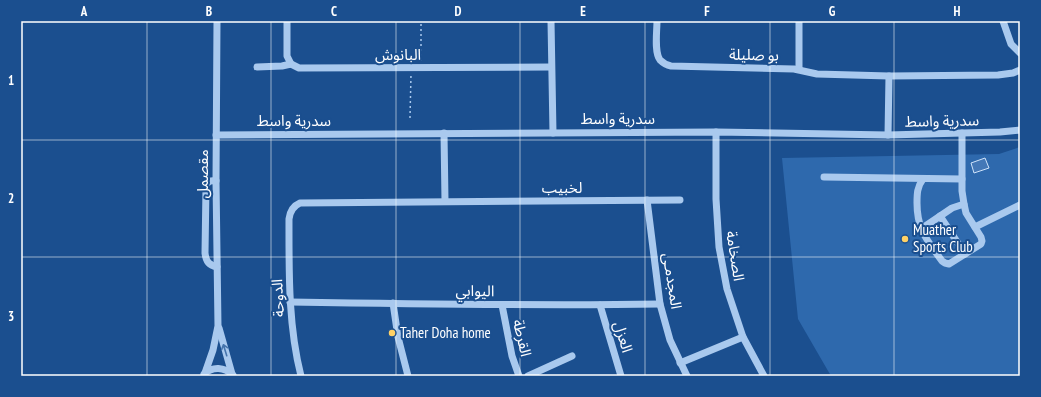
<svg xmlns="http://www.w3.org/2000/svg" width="1041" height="397" viewBox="0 0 1041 397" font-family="'PT Sans Narrow','Noto Sans Arabic',sans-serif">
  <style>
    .green { fill: #2e69ad }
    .building { fill: #4478b7; stroke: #cfe3fa }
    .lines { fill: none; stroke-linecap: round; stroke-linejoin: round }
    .path { stroke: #a9c9ee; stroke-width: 1.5; stroke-dasharray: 2 3; stroke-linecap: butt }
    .minor { stroke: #a9c9ee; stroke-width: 7 }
    .oneway { stroke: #4674ac }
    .grid { fill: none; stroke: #fff; stroke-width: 1; stroke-opacity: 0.55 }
    .poi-dot { fill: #ffd166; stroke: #1b4f8f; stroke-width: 1.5 }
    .labels { text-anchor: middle; stroke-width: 4; stroke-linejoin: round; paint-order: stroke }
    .street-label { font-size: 15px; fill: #fff; stroke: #1b4f8f }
    .poi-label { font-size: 15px; fill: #fff; stroke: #1b4f8f; text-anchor: start }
    .neatline { fill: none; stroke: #fff; stroke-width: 1.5 }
    .grid-label { font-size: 13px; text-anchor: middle; font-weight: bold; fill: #fff }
  </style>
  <rect width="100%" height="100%" fill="#1b4f8f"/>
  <path class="green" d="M1020,147V376H831L798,319L782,158L999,154Z"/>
  <path class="building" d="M985,158L989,168L974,173L971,163Z"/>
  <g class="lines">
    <g class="path">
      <path d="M421,61V21"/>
      <path d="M410,118L411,74"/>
    </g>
    <g class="minor">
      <path d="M287,21V56L291,64L299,68L551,67"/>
      <path d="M551,21L553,133"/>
      <path d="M657,21C657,31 654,52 660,60C663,63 666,65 671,66L794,69L817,74L889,76L998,75L1013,73L1020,70"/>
      <path d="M799,21V69"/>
      <path d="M1003,21L1011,44L1020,53"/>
      <path d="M257,67L282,66L291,64"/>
      <path d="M716,132V199L719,247L727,289L743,337L764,376"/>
      <path d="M444,133L445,201"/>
      <path d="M216,135L716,132L888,135L1000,132L1020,130"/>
      <path d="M888,135L889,76"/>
      <path d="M824,177L962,179"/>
      <path d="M923,179C917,187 917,194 917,203C917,230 927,240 942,261L945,263L949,264L981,244L982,241L981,237L966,213L964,204L962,191V133"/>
      <path d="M216,181C211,180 207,181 206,187L205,253C206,262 209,265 217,267"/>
      <path d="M647,200L660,304L670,340L687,376"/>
      <path d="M940,216L965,254"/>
      <path d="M975,227L1020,205"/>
      <path d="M921,229L952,208L964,204"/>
      <path d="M290,302C413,304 537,306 660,304"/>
      <path d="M393,303L398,337L408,376"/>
      <path d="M502,305L512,356L519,376"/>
      <path d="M600,305L621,376"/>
      <path d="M219,328L232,374"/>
      <path d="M680,363L743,337"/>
      <path d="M205,373L213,350L218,326L216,181L217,21"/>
      <path d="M204,374C213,366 224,367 233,375"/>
      <path d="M301,376C288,325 289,271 289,219C290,211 293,206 300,203L680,200"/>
      <path d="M528,376L572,356"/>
    </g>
  </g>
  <defs><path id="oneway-shaft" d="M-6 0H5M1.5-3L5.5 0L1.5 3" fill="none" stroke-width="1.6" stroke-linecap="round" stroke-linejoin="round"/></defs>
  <use class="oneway" href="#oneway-shaft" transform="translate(225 350) rotate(-107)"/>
  <path class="grid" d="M147,21V376M271,21V376M396,21V376M520,21V376M645,21V376M770,21V376M894,21V376M21,140H1020M21,257H1020"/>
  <g class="poi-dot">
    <circle cx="905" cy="239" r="4"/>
    <circle cx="392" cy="333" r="4"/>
  </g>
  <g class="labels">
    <g class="street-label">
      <text x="398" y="60">البانوش</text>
      <text transform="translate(754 55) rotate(1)" y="5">بو صليلة</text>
      <text x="618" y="124">سدرية واسط</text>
      <text x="294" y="126">سدرية واسط</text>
      <text transform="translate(942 121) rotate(-1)" y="5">سدرية واسط</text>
      <text transform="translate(203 174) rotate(-90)" y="5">مقصمل</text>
      <text x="562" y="193">لخبيب</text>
      <text transform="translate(735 256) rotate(81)" y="5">الصخامة</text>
      <text transform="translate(672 281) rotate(81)" y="5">المجدمـى</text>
      <text transform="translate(475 291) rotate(1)" y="5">اليوابي</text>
      <text transform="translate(278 298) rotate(-93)" y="5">الدوحة</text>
      <text transform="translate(623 337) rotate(73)" y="5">العزل</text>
      <text transform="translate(522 338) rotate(77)" y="5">القرطة</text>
    </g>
    <g class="poi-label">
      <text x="913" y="235">Muather<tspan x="913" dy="17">Sports Club</tspan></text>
      <text x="400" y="338">Taher Doha home</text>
    </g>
  </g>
  <rect width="1041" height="397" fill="none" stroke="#1b4f8f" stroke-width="44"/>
  <rect x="22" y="22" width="997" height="353" class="neatline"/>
  <g class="grid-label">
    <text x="84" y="16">A</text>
    <text x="209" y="16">B</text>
    <text x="334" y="16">C</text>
    <text x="458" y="16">D</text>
    <text x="583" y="16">E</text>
    <text x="707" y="16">F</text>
    <text x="832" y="16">G</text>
    <text x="957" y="16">H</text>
    <text x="11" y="85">1</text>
    <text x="11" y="203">2</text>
    <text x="11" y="321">3</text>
  </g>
</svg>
